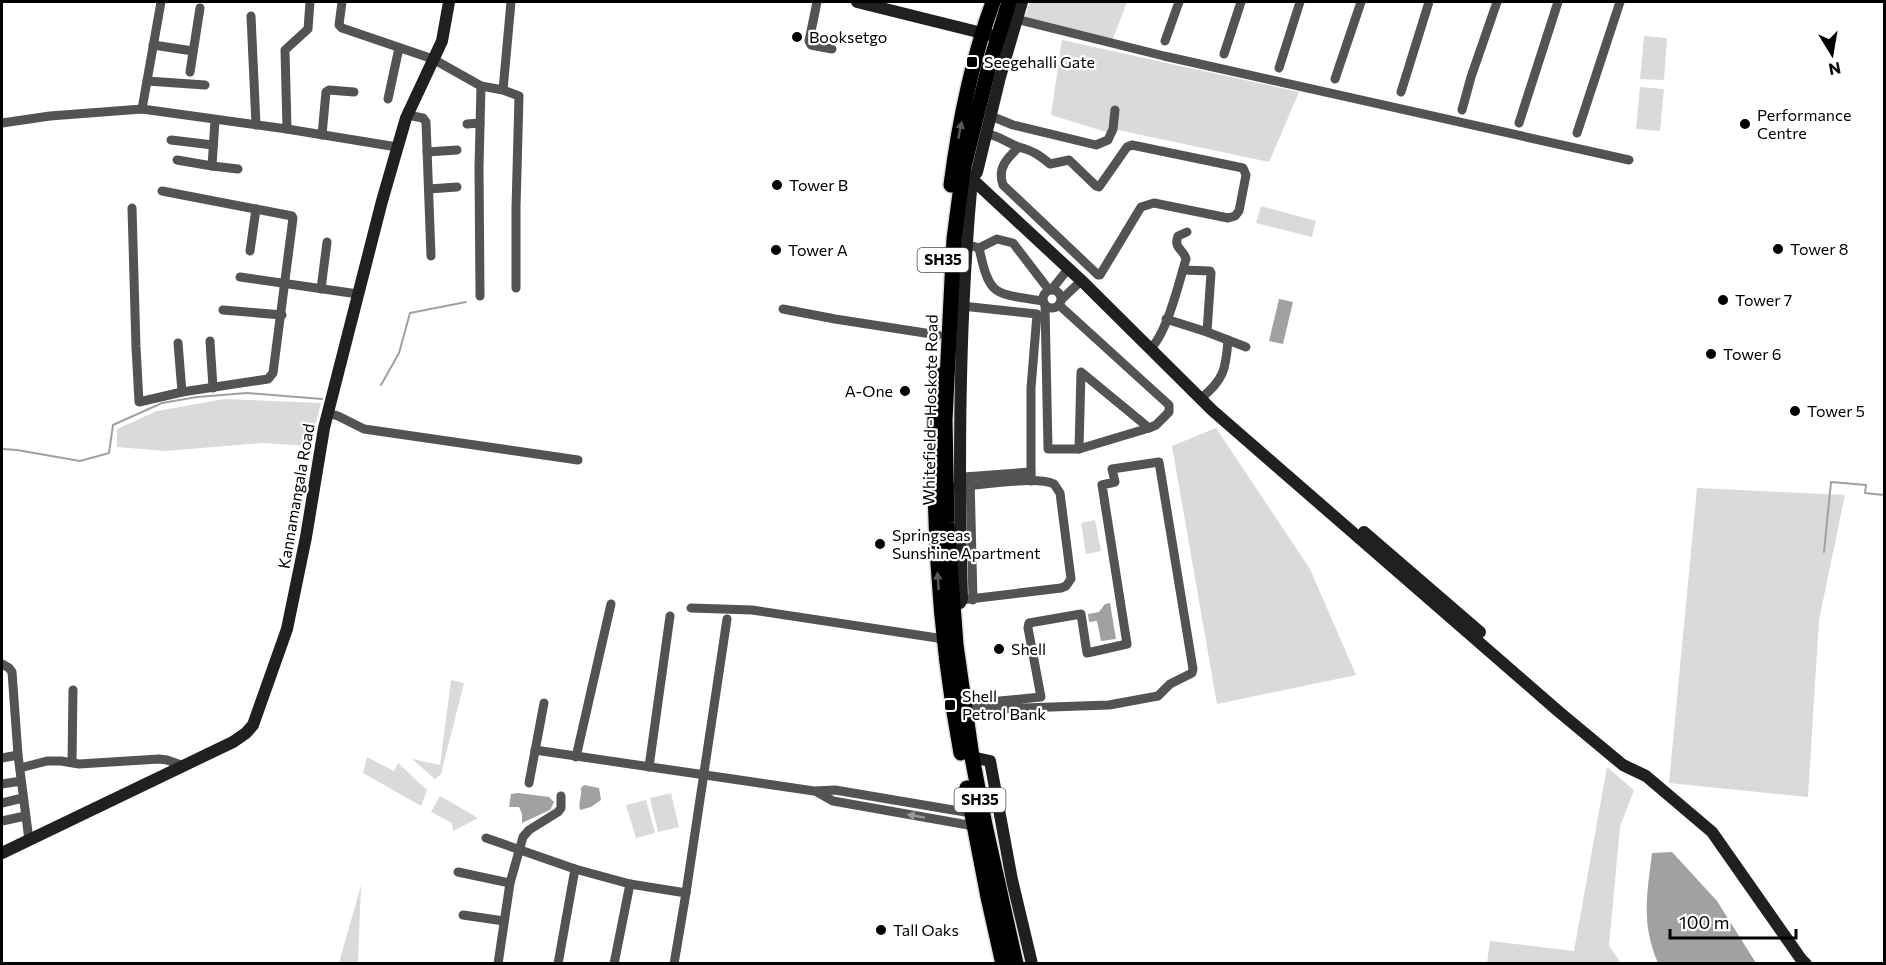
<svg xmlns="http://www.w3.org/2000/svg" width="1886" height="965" viewBox="0 0 1886 965" font-family="Commissioner,sans-serif">
  <style>
    .green { fill: #dadada }
    .water { fill: #a1a1a1 }
    .lines { fill: none; stroke-linecap: round; stroke-linejoin: round }
    .stream { stroke: #a1a1a1; stroke-width: 2 }
    .primary-casing { stroke: #dbdbdb; stroke-width: 18 }
    .street { stroke: #535353; stroke-width: 9 }
    .secondary { stroke: #202020; stroke-width: 12 }
    .primary { stroke: #000; stroke-width: 15 }
    .oneway { fill: #595959 }
    .oneway2 { fill: #989898 }
    .poi-dot { fill: #000; stroke: #fff; stroke-width: 2 }
    .labels { text-anchor: middle; stroke-width: 4.5; stroke-linejoin: round; paint-order: stroke }
    .shield { fill: #fff; stroke: #4c4c4c; stroke-width: 1.5 }
    .shield-label { font-size: 15px; font-weight: bold; fill: #000 }
    .poi-label { font-size: 16px; fill: #000; stroke: #fff; text-anchor: start }
    .street-label { font-size: 16px; fill: #000; stroke: #fff }
  </style>
  <rect width="100%" height="100%" fill="#fff"/>
  <g class="green">
    <path d="M1030,2H1127L1112,41L1024,19Z"/>
    <path d="M1644,36L1667,38L1664,80L1640,79Z"/>
    <path d="M1062,40L1299,92L1269,162L1118,130L1116,135L1051,115Z"/>
    <path d="M1640,87L1664,89L1660,131L1636,129Z"/>
    <path d="M1261,206L1316,221L1312,237L1256,223Z"/>
    <path d="M225,399L321,403L310,446L263,443L165,451L117,447V429L157,411Z"/>
    <path d="M1216,428L1310,569L1356,675L1217,704L1172,446Z"/>
    <path d="M1697,488L1845,495L1819,620L1808,797L1669,783Z"/>
    <path d="M1095,520L1101,551L1086,554L1081,523Z"/>
    <path d="M451,680L464,683L441,774L435,779L412,759L440,765Z"/>
    <path d="M367,757L394,771L398,763L427,790L421,806L363,773Z"/>
    <path d="M1607,767L1634,790L1620,827L1609,946L1621,963H1487L1490,941L1574,951Z"/>
    <path d="M671,793L679,827L658,832L650,798Z"/>
    <path d="M440,796L478,818L453,831L452,823L431,812Z"/>
    <path d="M646,800L655,833L636,838L626,805Z"/>
    <path d="M361,885L358,963H339Z"/>
  </g>
  <g class="water">
    <path d="M1279,299L1293,302L1283,344L1269,341Z"/>
    <path d="M1110,603L1116,639L1101,641L1097,621L1089,622L1088,614L1099,612L1105,604Z"/>
    <path d="M584,785L599,788L601,800L591,807L580,810C578,803 582,796 581,788Z"/>
    <path d="M518,793L549,797L554,802L550,810L522,823V814L519,807H509L511,794Z"/>
    <path d="M1672,852L1717,901L1756,963H1658C1641,923 1647,895 1652,853Z"/>
  </g>
  <g class="lines">
    <g class="stream">
      <path d="M381,385L399,353L410,313L466,302"/>
      <path d="M2,449L17,450L80,461L109,453L113,425L162,403L197,397L247,393L322,399"/>
      <path d="M1824,552L1831,482L1866,485L1865,493L1884,495"/>
    </g>
    <defs>
      <g id="primary">
        <path d="M1009,2L988,70L963,171L954,239L945,420L947,523L956,645L972,757L985,825L1016,964"/>
        <path d="M951,185C959,123 972,60 993,2"/>
        <path d="M936,374C932,503 937,625 961,753"/>
        <path d="M967,788L988,897L1003,964"/>
      </g>
    </defs>
    <use href="#primary" class="primary-casing"/>
    <g class="street">
      <path d="M342,2L339,25L342,28L433,59L481,86L503,90L519,96L516,208V288"/>
      <path d="M817,2L809,41L811,45L832,49"/>
      <path d="M251,16L256,125"/>
      <path d="M1016,19L1164,56L1629,160"/>
      <path d="M1165,41L1179,2"/>
      <path d="M153,45L193,51"/>
      <path d="M1224,54L1241,2"/>
      <path d="M1279,68L1300,2"/>
      <path d="M190,72L200,8"/>
      <path d="M1335,79L1361,2"/>
      <path d="M147,81L205,85"/>
      <path d="M503,90L511,2"/>
      <path d="M1401,92L1429,2"/>
      <path d="M388,99L399,48"/>
      <path d="M142,109L161,2"/>
      <path d="M1462,110L1471,77L1497,2"/>
      <path d="M407,115L423,118L426,122L431,256"/>
      <path d="M991,116L1013,125L1096,145L1108,140L1113,129L1115,110"/>
      <path d="M2,123L50,116L142,109L287,129L397,147"/>
      <path d="M1519,123L1558,2"/>
      <path d="M467,124L480,123"/>
      <path d="M287,129L285,50L308,29L310,2"/>
      <path d="M1577,133L1620,2"/>
      <path d="M986,134C999,135 1007,143 1019,147C1033,151 1038,154 1050,164L1069,160L1096,186L1099,187L1127,147L1132,145L1243,168L1246,175L1239,211L1235,216L1228,218L1154,203L1141,207L1100,275H1098L1003,185C997,168 1007,158 1019,147"/>
      <path d="M322,135L326,92L329,90L354,92"/>
      <path d="M171,140L213,145"/>
      <path d="M427,152L457,150"/>
      <path d="M177,160L212,166L215,120"/>
      <path d="M212,166L238,169"/>
      <path d="M429,189L457,187"/>
      <path d="M132,208L136,347L139,402L182,392L268,379L273,373L293,218L292,216L162,191"/>
      <path d="M966,244L979,248C990,298 994,293 1043,301"/>
      <path d="M979,248L997,239L1013,243L1049,290"/>
      <path d="M250,251L256,209"/>
      <path d="M1183,270L1210,271L1211,273L1207,332"/>
      <path d="M240,277L358,294"/>
      <path d="M321,289L327,242"/>
      <path d="M1052,289L1068,269"/>
      <circle cx="1052" cy="299" r="9"/>
      <path d="M480,296L479,167L481,86"/>
      <path d="M1062,299L1081,281"/>
      <path d="M1045,305L1048,449H1079L1149,428L1156,425L1169,412V405L1059,305"/>
      <path d="M962,306L1037,314L1031,388V481"/>
      <path d="M783,309L835,319L938,335"/>
      <path d="M223,310L282,315"/>
      <path d="M1166,319L1207,332L1246,347"/>
      <path d="M210,341L213,388"/>
      <path d="M178,343L182,392"/>
      <path d="M1150,349C1167,334 1179,282 1186,259C1184,249 1173,249 1178,236L1187,232"/>
      <path d="M1200,399C1224,380 1226,369 1228,340"/>
      <path d="M328,413L338,416L364,429L578,460"/>
      <path d="M1079,449L1081,372L1149,428"/>
      <path d="M964,477L1031,472"/>
      <path d="M970,477L973,600"/>
      <path d="M955,487C977,486 1036,475 1054,484L1060,493L1071,579L1066,586L1061,588L961,600"/>
      <path d="M691,608L752,610L944,639"/>
      <path d="M2,664L9,668L12,672L18,755L29,840"/>
      <path d="M964,701L989,702L1041,697L1028,628L1029,623L1081,614L1087,653L1127,644L1102,485L1115,482L1112,469L1159,462L1193,669L1192,673L1170,684L1158,696L1109,705L965,710"/>
      <path d="M535,750L814,791L835,790L971,813"/>
      <path d="M576,757L611,604"/>
      <path d="M2,758L18,755"/>
      <path d="M72,762L73,690"/>
      <path d="M649,767L670,616"/>
      <path d="M20,768L47,761H61L79,764L159,759L167,760L184,766"/>
      <path d="M529,783L544,703"/>
      <path d="M2,784L21,781"/>
      <path d="M817,792L833,801L974,826"/>
      <path d="M2,803L23,798"/>
      <path d="M2,821L25,816"/>
      <path d="M486,838L575,869L630,884L686,893L674,964"/>
      <path d="M458,872L510,883"/>
      <path d="M686,893L727,619"/>
      <path d="M463,915L504,921"/>
      <path d="M498,964L510,883L523,837L529,830L558,812L561,808V796"/>
      <path d="M558,964L575,869"/>
      <path d="M614,964L630,884"/>
    </g>
    <g class="secondary">
      <path d="M857,2L998,37"/>
      <path d="M957,169L963,171L972,179L1084,283L1212,410L1558,711L1623,765L1646,776L1712,832L1801,959L1806,964"/>
      <path d="M1364,532L1480,632"/>
      <path d="M952,605L960,603L962,599C958,459 959,319 972,179L977,172L1000,77L1022,2"/>
      <path d="M972,757L990,761L1012,880L1032,964"/>
      <path d="M2,853L233,742L246,733L253,725L287,629L306,537L324,428L382,201L406,118L442,41L449,2"/>
    </g>
    <use href="#primary" class="primary"/>
  </g>
  <defs><path id="oneway-solid" d="M-6-.8H1V-3.2L6.5 0L1 3.2V.8H-6Z" transform="scale(1.5)"/></defs>
  <g class="oneway">
    <use href="#oneway-solid" transform="translate(960 130) rotate(-79)"/>
    <use href="#oneway-solid" transform="translate(938 581) rotate(-94)"/>
  </g>
  <use class="oneway2" href="#oneway-solid" transform="translate(916 816) rotate(-170)"/>
  <g class="poi-dot">
    <circle cx="797" cy="37" r="6"/>
    <rect x="966" y="56" width="12" height="12" rx="3"/>
    <circle cx="1745" cy="124" r="6"/>
    <circle cx="777" cy="185" r="6"/>
    <circle cx="1778" cy="249" r="6"/>
    <circle cx="776" cy="250" r="6"/>
    <circle cx="1723" cy="300" r="6"/>
    <circle cx="1711" cy="354" r="6"/>
    <circle cx="905" cy="391" r="6"/>
    <circle cx="1795" cy="411" r="6"/>
    <circle cx="880" cy="544" r="6"/>
    <circle cx="999" cy="649" r="6"/>
    <rect x="944" y="699" width="12" height="12" rx="3"/>
    <circle cx="881" cy="930" r="6"/>
  </g>
  <g class="labels">
    <g class="shield">
      <rect x="917.5" y="248" width="51" height="24" rx="4.5"/>
      <rect x="954.5" y="788" width="51" height="24" rx="4.5"/>
    </g>
    <g class="shield-label">
      <text x="943" y="265">SH35</text>
      <text x="980" y="805">SH35</text>
    </g>
    <g class="poi-label">
      <text x="809" y="43">Booksetgo</text>
      <text x="984" y="68">Seegehalli Gate</text>
      <text x="1757" y="121">Performance<tspan x="1757" dy="18">Centre</tspan></text>
      <text x="789" y="191">Tower B</text>
      <text x="1790" y="255">Tower 8</text>
      <text x="788" y="256">Tower A</text>
      <text x="1735" y="306">Tower 7</text>
      <text x="1723" y="360">Tower 6</text>
      <text x="893" y="397" text-anchor="end">A-One</text>
      <text x="1807" y="417">Tower 5</text>
      <text x="892" y="541">Springseas<tspan x="892" dy="18">Sunshine Apartment</tspan></text>
      <text x="1011" y="655">Shell</text>
      <text x="962" y="702">Shell<tspan x="962" dy="18">Petrol Bank</tspan></text>
      <text x="893" y="936">Tall Oaks</text>
    </g>
    <g class="street-label">
      <text transform="translate(930 410) rotate(-89)" y="6">Whitefield - Hoskote Road</text>
      <text transform="translate(296 496) rotate(-80)" y="6">Kannamangala Road</text>
    </g>
  </g>
  <rect width="1886" height="965" fill="none" stroke="#000000" stroke-width="6"/>
  <g transform="translate(1832 54) rotate(169)" stroke="#ffffff" stroke-width="4.5" paint-order="stroke">
  <path d="M0-4.5L10 22L0 15L-10 22Z" fill="#000000"/>
  <text y="-9" font-size="16" font-weight="bold" text-anchor="middle" fill="#000000">N</text>
  </g>
  <path d="M1670 929v9h126v-9" fill="none" stroke="#000000" stroke-width="3"/>
  <text x="1679" y="929" font-size="18" fill="#000000" stroke="#ffffff" stroke-width="4.5" paint-order="stroke">100 m</text>
</svg>
